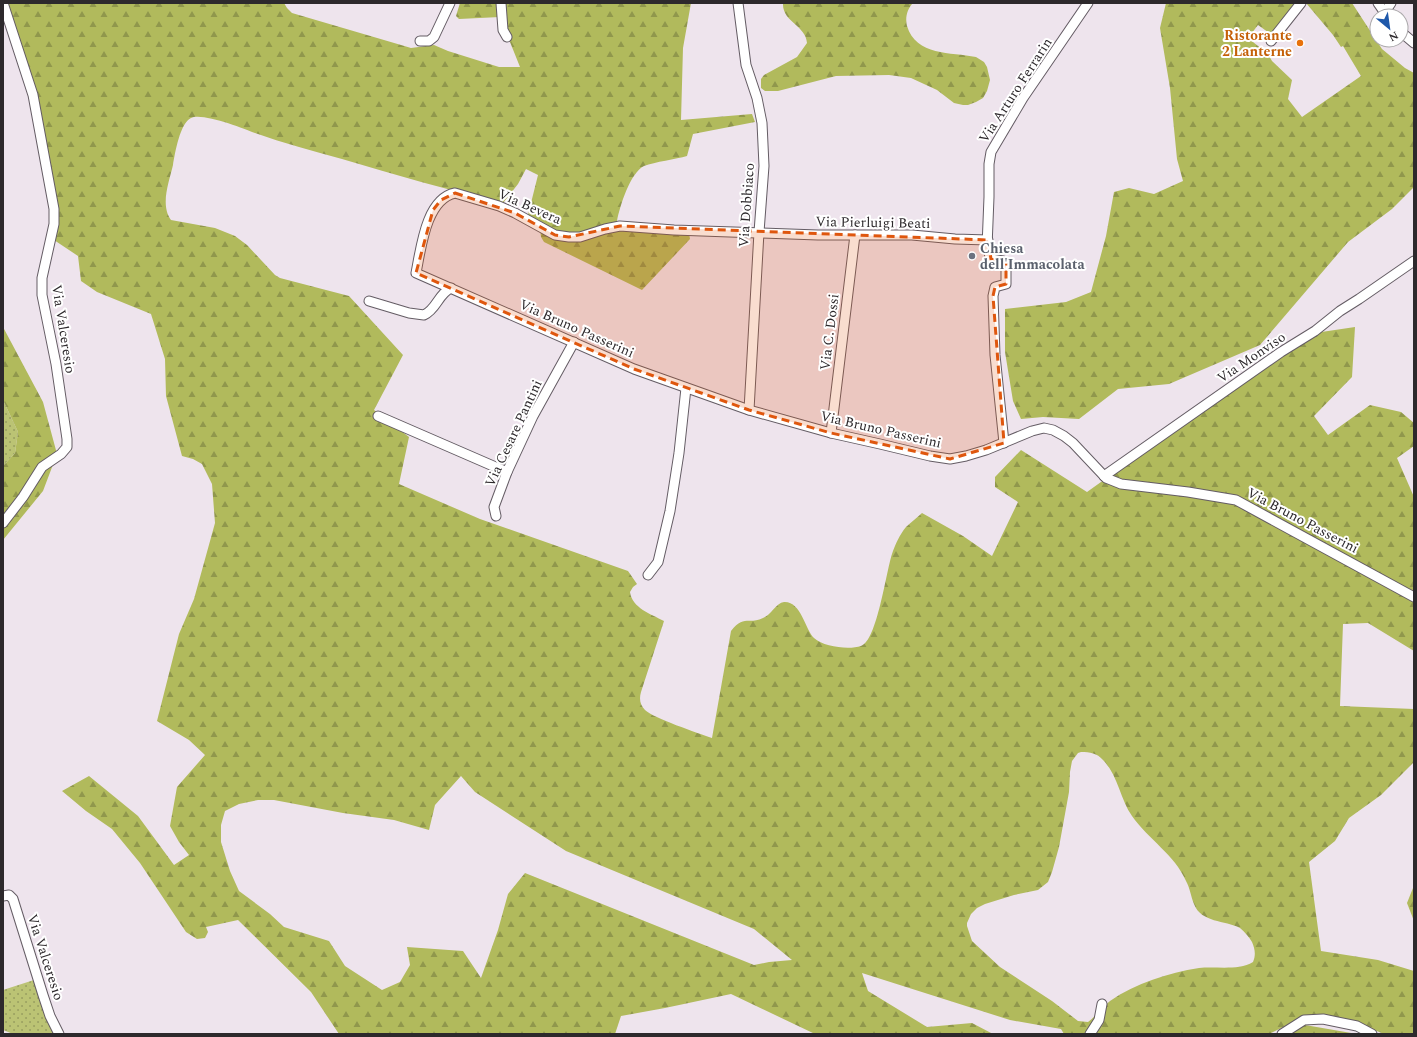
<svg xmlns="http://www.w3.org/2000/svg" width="1417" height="1037" viewBox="0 0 1417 1037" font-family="Spectral,serif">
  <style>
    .grass { fill: url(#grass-dots) }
    .forest { fill: url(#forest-firs); fill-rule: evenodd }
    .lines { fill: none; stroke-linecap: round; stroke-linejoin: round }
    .minor-casing { stroke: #645c64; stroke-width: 11 }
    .minor { stroke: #fff; stroke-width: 9 }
    .marked { fill: #df570e; fill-opacity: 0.2; stroke: #df570e; stroke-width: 3; stroke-dasharray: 8 5; stroke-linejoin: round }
    .food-dot { fill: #e8710a; stroke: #fff; stroke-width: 1.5 }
    .worship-dot { fill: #6b7280; stroke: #fff; stroke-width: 1.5 }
    .labels { text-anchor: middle; stroke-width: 4; stroke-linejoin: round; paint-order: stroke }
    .food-label { font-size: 14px; font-weight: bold; fill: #c56008; stroke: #fff; text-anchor: end }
    .street-label { font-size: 14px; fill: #2d292c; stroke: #fff }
    .worship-label { font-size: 14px; font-weight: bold; fill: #5b616d; stroke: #fff; text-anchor: start }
  </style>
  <defs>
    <pattern id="grass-dots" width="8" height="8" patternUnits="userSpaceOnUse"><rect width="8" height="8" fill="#bbc374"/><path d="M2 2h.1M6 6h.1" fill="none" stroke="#989e5f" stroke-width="1.8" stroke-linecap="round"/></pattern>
    <pattern id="forest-firs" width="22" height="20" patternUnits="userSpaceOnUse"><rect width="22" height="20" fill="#b1ba5c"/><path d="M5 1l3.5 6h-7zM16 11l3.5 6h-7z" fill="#90974c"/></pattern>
  </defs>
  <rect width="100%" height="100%" fill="#eee4ed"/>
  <g class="grass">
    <path d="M3,400L18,432L15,453L3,466Z"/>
    <path d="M37,979L56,1034H13L3,1030V990Z"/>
  </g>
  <g class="forest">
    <path d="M3,3H284L287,8L292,13L401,45L411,48L434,45L448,51L499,67H520L500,17L459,19L456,16L460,3H691L683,48L681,120L752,114L755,122L693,134L687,156C676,159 655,162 644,166C630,173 620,206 617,221L686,230L689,233L690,239L642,290L544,242L541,237L540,229L528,215L538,175L526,169L518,184L503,203C449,190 395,175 342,159C313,151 283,143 255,133C243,128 201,112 191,118C180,123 175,153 173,165C169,182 160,205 171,220L215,228L235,236L247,245L275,275L280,278L349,296L403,355L374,410L409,437L399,484L480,519L628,571L637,584L633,587L630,592C632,608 651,614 664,621L641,692C639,699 640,705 645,710C653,718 698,733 712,738L731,631C744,614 749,625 763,618C771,615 776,603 784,602C801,601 805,629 814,638C824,647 849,650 861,646C877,641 886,572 892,554C895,545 900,534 906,527C911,522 917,518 922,513L963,536L992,556L1018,502L995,487V477L1021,450L1087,492L1308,334L1355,327L1352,377L1314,416L1328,435L1370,405L1401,412L1414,423V446L1397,458L1414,497V651L1368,623L1343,624L1340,706L1414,709V762L1381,795L1349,818L1335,841L1309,862L1321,951L1378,960L1414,971V1034H1384L1355,1022L1308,1015L1269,1034H1064L1061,1029L1010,1020L862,973L868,991L927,1027L972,1023L993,1034H815L731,994L665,1008L621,1016L615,1034H339L311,992L238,920L206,927L208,932L205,938L197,939L186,932L140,863L112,829L86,811L62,791L89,776L138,816L174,865L189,855L179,842L170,826L177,787L205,755L189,740L157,721L179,634L194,599L215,523L212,484L202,464L193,459L182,456L166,396L165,359L151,314L97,292L81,281L78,256L51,238L55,225L45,154ZM1081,752C1090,752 1097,753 1103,760C1118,775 1120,799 1132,816C1148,839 1175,855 1186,881C1190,888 1191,897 1194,904C1201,923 1225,920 1240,928C1245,932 1249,937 1252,942C1255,949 1256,955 1253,962C1238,971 1216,966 1199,968C1168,973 1136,983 1110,1001C1102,1007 1096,1016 1088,1022L1078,1021L1052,1001L1000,967L972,941L967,926V923L971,914L977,908L985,904L1014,895L1038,890L1048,882L1052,872L1059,847L1069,792L1070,772L1072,761L1078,753ZM461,776L475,792L566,851L754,929L792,960L769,962L754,965L525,873L508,894L498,930L481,978L463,951L407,947L410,965L400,982L382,990L345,966L329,941L284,927L270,914L239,891L230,871L221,842V825L225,811L239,804L258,800H274L343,813L394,820L429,830L435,805Z"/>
    <path d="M783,3H913C907,9 905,18 907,26C916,56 951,52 976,57L984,62L987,67L990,80L987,91L983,98L976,102L968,105H963L954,103L937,90L911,78L889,75L836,76L778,91H765L761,88V79L764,75L797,57L807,43C806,25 782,22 783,3Z"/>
    <path d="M1166,3H1297L1272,35L1258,25L1248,38L1268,54L1272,61L1292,80L1288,99L1302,117L1361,76L1343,46L1341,47L1333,35L1306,3H1352L1382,49L1405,68L1414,73V187L1392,209L1348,242L1260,345L1169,384L1118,389L1079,419L1043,417L1021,419L1013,401L1005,352V309L1066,302L1091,292L1106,236L1114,192L1129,188L1154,194L1183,181L1177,159L1170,88L1160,28Z"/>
    <path d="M3,327L43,402L57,454L43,491L3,540V466L15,453L18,432L3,400Z"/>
    <path d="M1413,888H1414V921L1407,903Z"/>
    <path d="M1305,1025L1357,1034H1290Z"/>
  </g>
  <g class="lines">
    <defs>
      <g id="minor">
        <path d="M501,3L503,30L507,37"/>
        <path d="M738,3L746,65L757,98L762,123L764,166L759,232L749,410"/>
        <path d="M1378,3L1387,16"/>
        <path d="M1389,6L1391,3"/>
        <path d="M1401,32L1414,43"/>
        <path d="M420,41H429L434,37L450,3"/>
        <path d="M1271,41L1301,3"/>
        <path d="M988,240L955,239L912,235H818L674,230L620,226L605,229L580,237H569L555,235L515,213L499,206L455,193C426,199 421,248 416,273L634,369L749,410L831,433L880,444L930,456L950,459L966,456L986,450L1032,431L1044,428L1053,430L1064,436L1073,443L1106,478L1121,484L1188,492L1236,500L1414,597"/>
        <path d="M369,301L409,313L424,315C437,309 438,294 451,288"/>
        <path d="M378,416L507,472"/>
        <path d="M831,433L855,235"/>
        <path d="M1004,443L995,355L993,296L995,287L1006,284V264L1003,261L991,259L987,247L989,197V164L991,152L1023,98L1088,3"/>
        <path d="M1104,476L1281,352L1315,331L1340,311L1359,299L1414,261"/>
        <path d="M496,516L494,507L507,472L533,416L574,342"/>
        <path d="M3,523L23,497L42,467L61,454L67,447V439L56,364L42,295V278L54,224V209L33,95L3,3"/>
        <path d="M648,575L658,562L670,511L679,453L686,388"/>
        <path d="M3,896L9,895L13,899L43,995L50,1016L59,1034"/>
        <path d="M1090,1034L1099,1020L1102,1004"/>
        <path d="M1282,1034L1304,1020L1323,1019L1357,1026L1372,1034"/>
      </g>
    </defs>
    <use href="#minor" class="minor-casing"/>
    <use href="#minor" class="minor"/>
  </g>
  <path class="marked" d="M455,193L515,213L555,235L569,237L620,226L988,240L991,259L1006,264V284L995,287L993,296L1004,443L950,459L831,433L749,410L634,369L416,273L433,210L441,200Z"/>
  <circle class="food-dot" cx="1300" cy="43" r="4"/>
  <circle class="worship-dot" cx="972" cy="256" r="4"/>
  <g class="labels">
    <g class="food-label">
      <text x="1292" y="40">Ristorante<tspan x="1292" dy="16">2 Lanterne</tspan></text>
    </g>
    <g class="street-label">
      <text transform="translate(1015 90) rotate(-57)" y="5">Via Arturo Ferrarin</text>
      <text transform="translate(746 205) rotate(-86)" y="5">Via Dobbiaco</text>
      <text transform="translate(530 206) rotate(24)" y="5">Via Bevera</text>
      <text transform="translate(873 222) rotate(1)" y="5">Via Pierluigi Beati</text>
      <text transform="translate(577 328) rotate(24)" y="5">Via Bruno Passerini</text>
      <text transform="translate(64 329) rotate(81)" y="5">Via Valceresio</text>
      <text transform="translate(829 332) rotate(-83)" y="5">Via C. Dossi</text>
      <text transform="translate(1251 357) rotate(-34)" y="5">Via Monviso</text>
      <text transform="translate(881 429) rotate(13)" y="5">Via Bruno Passerini</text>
      <text transform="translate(513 433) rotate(-65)" y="5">Via Cesare Pantini</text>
      <text transform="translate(1303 520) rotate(28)" y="5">Via Bruno Passerini</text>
      <text transform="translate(46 957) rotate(72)" y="5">Via Valceresio</text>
    </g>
    <g class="worship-label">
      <text x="980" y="253">Chiesa<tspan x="980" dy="16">dell'Immacolata</tspan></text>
    </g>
  </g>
  <rect width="1417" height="1037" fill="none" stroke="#2d292c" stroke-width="8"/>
  <g transform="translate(1389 28) rotate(151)"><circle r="19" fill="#ffffff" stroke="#aba9ab"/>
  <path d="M0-3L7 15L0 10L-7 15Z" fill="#1e58aa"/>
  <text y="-6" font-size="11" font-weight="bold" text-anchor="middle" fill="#2d292c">N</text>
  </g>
</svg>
